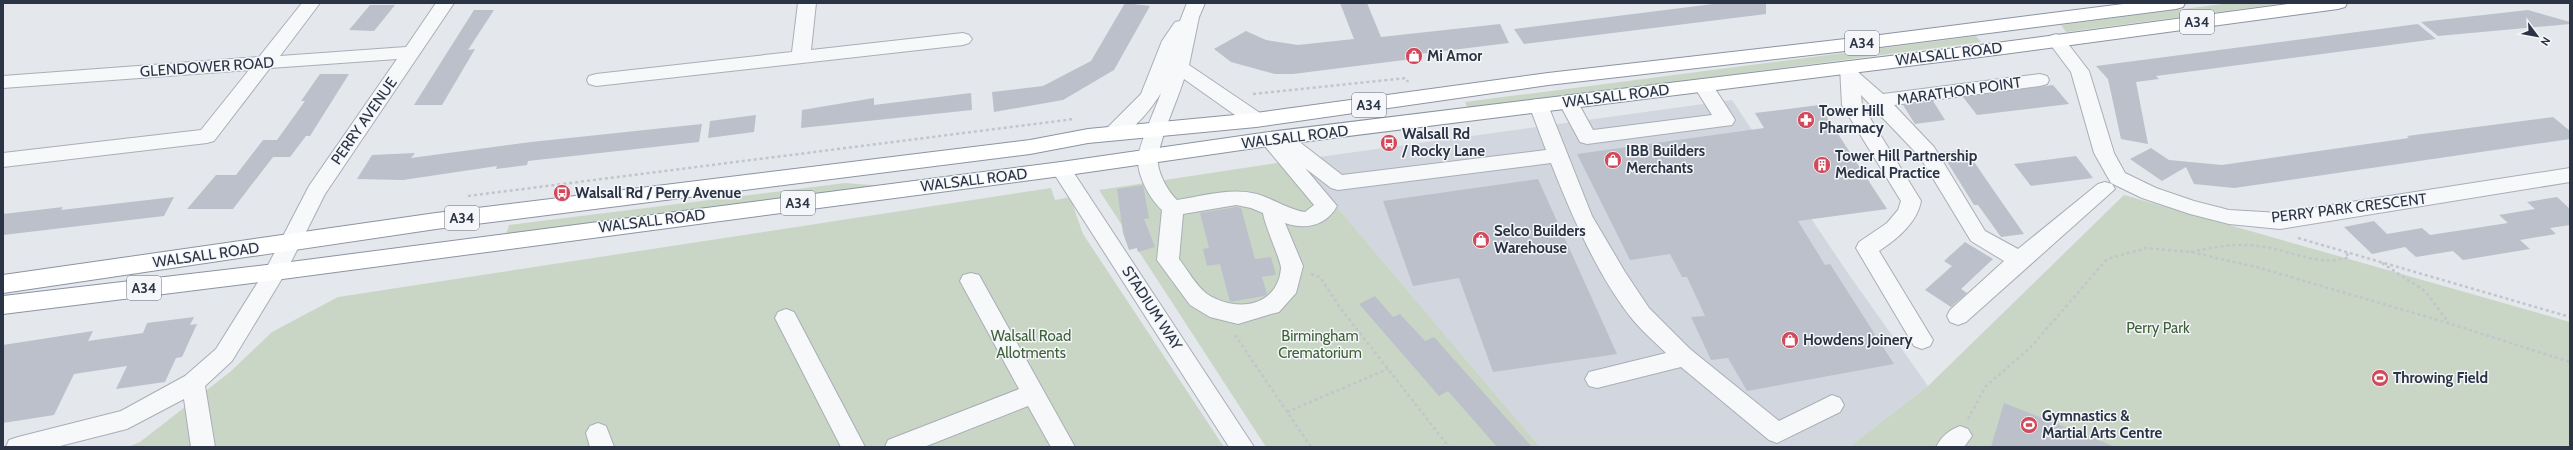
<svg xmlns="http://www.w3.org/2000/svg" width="2573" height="450" viewBox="0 0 2573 450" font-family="Cabin,sans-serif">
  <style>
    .built { fill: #d2d6de }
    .green { fill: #c9d6c5 }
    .building { fill: #bbc0ca }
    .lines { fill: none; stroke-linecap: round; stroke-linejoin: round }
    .minor-casing { stroke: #a9aeb7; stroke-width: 2 }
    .highway-casing { stroke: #8b94a3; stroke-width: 2 }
    .path { stroke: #c2c5cb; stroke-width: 2.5; stroke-dasharray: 3 3; stroke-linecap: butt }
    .minor { fill: #f7f8fa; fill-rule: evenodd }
    .highway { fill: #fff; fill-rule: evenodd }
    .labels { text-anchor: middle; stroke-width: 3; stroke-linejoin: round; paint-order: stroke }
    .shield { fill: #f4f6f9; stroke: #676e7b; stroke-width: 1 }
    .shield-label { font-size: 14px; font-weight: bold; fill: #2b3445 }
    .street-label { font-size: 15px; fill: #2b3445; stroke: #f4f6f9 }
    .poi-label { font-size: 15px; font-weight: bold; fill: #2b3445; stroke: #f4f6f9; text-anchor: start }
    .park-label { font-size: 15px; fill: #3f6138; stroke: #f4f6f9 }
  </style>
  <rect width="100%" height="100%" fill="#e4e7ec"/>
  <path class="built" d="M1732,100L1845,269L1928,386L1849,447H1540L1297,160Z"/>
  <g class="green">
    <path d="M2230,3H2287L2066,32L2061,25Z"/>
    <path d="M1976,36L1981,42L1468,109L1465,102Z"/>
    <path d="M1297,160L1540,447H1266L1099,190Z"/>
    <path d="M845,183L884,186L506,235L509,225Z"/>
    <path d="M1051,188L1055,200L1070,197L1083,234L1224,447H128L140,442L230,372L272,332L338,297Z"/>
    <path d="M2124,195L2570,322V447H1849L1928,386Z"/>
  </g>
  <g class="building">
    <path d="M1125,3L1150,6L1114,70L1063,100L994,112L992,92L1043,86L1091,61Z"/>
    <path d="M1340,3H1367L1381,37L1500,24L1509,43L1419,54L1420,58L1293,74H1275L1231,62L1214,49L1246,31L1266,40L1298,45L1354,39Z"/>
    <path d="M1721,3H1766V14L1524,44L1514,29Z"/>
    <path d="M370,5H395L374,31L349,30Z"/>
    <path d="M474,10H494L468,50L475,49L442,105H414Z"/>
    <path d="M2528,10L2570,22V24L2438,36L2421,22Z"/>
    <path d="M2418,24L2436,39L2156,76L2159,79L2136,82L2148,144L2121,139L2108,79L2096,66Z"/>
    <path d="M320,74H349L310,136H306L290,157H273L233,209H187L216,175H236L263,140H277L305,101H301Z"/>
    <path d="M2053,85L2069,104L1977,115L1963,97Z"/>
    <path d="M971,93L972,110L801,128L802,110L874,98V105Z"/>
    <path d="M1933,101L1945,120L1915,124L1903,105Z"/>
    <path d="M1819,105L1887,209L1798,221L1825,265L1830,264L1894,364L1747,391L1728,358L1711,360L1691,317L1705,316L1687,277H1682L1670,254L1630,260L1577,154L1764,128L1755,113Z"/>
    <path d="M756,115L754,132L708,138L710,121Z"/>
    <path d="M2553,117L2570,131V139L2234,188L2194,184L2186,167L2162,181L2130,159L2151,148L2169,160L2222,165L2409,138L2407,136Z"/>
    <path d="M702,124L699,142L528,161L527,165L496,169L497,166L403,180L357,179L372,155L415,153L411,158L531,142Z"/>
    <path d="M1966,150L1994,191L2024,234L2001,237L1978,205H1974L1941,152Z"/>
    <path d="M2076,156L2093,178L2031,186L2014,164Z"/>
    <path d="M1538,179L1617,354L1493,372L1459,278L1413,286L1383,201Z"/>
    <path d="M1143,185L1149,218L1144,219L1155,247L1138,252L1137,248L1129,250L1123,233L1117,189Z"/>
    <path d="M174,197L164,216L3,235V214L63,207L61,210Z"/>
    <path d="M2557,197L2570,209V225L2550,228L2556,234L2520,240L2530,249L2463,260L2453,251L2416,257L2405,247L2372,254L2344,227L2374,221L2387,234L2422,228L2430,235L2508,223L2499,215L2535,209L2527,202Z"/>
    <path d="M1236,207L1241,208L1255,259L1271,257L1276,275L1262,277L1267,294L1264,296L1230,302L1220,264L1207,266L1203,249L1209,248L1200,213Z"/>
    <path d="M1965,242L1993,259L1961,289L1967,293L1951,307L1925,290L1952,266L1944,261Z"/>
    <path d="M1375,296L1393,317L1400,314L1425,341L1434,337L1532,447H1497L1448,391L1439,396L1359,304Z"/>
    <path d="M194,317L190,325L197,324L182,357L176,358L165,382L116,389L127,366L74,374L54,415L3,423V345L93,331L88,341L143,333L147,323Z"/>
    <path d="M2004,403L2113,446L2112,447H1991Z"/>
  </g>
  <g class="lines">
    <defs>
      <g id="minor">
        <path d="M302,3H320L280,56L406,47L436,3H454L325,194L286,272L232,361L205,386L215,447H191L184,399L127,429L56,447H6L9,440L18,437L121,411L185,376L216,349L266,269L309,186L397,59L270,68L214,141L207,143L3,167V153L201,130L249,70L3,88V76L259,57Z"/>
        <path d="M798,3H816L811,50L963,33L969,35L972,39L969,43L963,45L596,86L589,84L587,80L589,76L596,74L792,52Z"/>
        <path d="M1187,3H1205L1199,17L1189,65L1263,115L1266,120L1263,125L1256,127L1249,125L1184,79C1176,104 1163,130 1158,156C1156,171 1167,190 1177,200C1203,196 1231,187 1257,194C1274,199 1287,209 1305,212L1314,205L1259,139L1262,134L1281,131L1288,133L1342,175L1546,150L1529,105L1532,100L1539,99L1546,100L1592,216L1625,272L1649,308L1690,349L1779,421L1832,395L1840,398L1844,405L1840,412L1777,443L1769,440L1681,367L1597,388L1589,386L1585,379L1589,372L1666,353C1655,342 1643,332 1633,320C1598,277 1571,214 1551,163L1338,190L1331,188L1305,168L1337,206C1326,226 1306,230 1285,223L1303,266L1296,293L1279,312L1271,314L1238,324L1210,317L1190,305L1157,260L1162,210C1150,199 1137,176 1138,158C1139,145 1156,107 1161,93C1151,109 1126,143 1105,138L1102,133L1141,94L1162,41L1175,22L1180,21ZM1236,205L1251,208L1263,213C1265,226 1281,261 1281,268C1278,307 1236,313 1207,294C1196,286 1187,269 1179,259L1183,214Z"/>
        <path d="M2056,34L2062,36L2089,71L2114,153L2125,173L2156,188L2194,201L2229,210L2280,213L2570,168V182L2280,229L2229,224L2190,214L2142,198L2111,183L2094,153L2071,72L2047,40L2050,36Z"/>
        <path d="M1849,61L1856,63L1859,73L1883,94L2040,74L2047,76L2049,80L2047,84L2040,86L1894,105L1934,147L1985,231L2018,249L2098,184L2105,182L2112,184L2115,189L1966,322L1958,325L1950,322L1947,316L1950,310L2004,261L1971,241L1920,157L1861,95L1862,105L1921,201C1917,223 1897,239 1879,251L1933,340L1930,346L1922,349L1914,346L1856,248L1859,242L1887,223L1898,210L1901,201L1842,105L1840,67L1842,63Z"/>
        <path d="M1703,79L1710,81L1732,115L1735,120L1732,125L1587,144L1580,142L1558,101L1561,97L1568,95L1575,97L1593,130L1712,115L1693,85L1696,81Z"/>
        <path d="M1061,162L1068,164L1254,447H1229L1051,169L1054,164Z"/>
        <path d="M971,273L979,275L1075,447H1051L1028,406L924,447H885L888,440L1019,389L960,281L963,275Z"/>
        <path d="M786,309L794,312L865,447H841L775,318L778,312Z"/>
        <path d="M598,423L606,426L614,447H590L586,433L590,426Z"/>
        <path d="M1960,426L1968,429L1972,436L1964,447H1936C1941,437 1949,430 1960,426Z"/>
      </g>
      <g id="highway">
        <path d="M2131,3H2185L2183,7L2176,9L1880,47L1548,85L1256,127L1088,143L1030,154L436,229L3,293V275L436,213L1030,140L1088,129L1256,113L1548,73L1880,35Z"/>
        <path d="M2295,3H2347L2345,7L2338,9L1996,55L1269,146L1061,176L275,280L3,314V296L275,264L1061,162L1269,132L1996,43Z"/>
      </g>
    </defs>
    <use href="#minor" class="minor-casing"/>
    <use href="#highway" class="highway-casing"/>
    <g class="path">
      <path d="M1253,94L1406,78L1408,82"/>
      <path d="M468,196L1074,119"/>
      <path d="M2298,238L2570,317"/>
      <path d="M2191,252C2213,247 2236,243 2258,246C2288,249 2320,268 2349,257L2346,253"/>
      <path d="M2382,263L2425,291L2448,322"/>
      <path d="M1311,274L1320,277L1341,309L1449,447"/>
      <path d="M1235,335L1311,447"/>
      <path d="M1287,412L1388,369"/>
      <path d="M1968,419L1986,386L2030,348L2107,259L2146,248L2191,252L2260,268L2448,323L2570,362"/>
    </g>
    <use href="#minor" class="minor"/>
    <use href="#highway" class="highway"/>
  </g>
  <defs>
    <symbol id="shop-disc" viewBox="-11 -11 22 22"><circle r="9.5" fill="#d1495b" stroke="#f4f6f9"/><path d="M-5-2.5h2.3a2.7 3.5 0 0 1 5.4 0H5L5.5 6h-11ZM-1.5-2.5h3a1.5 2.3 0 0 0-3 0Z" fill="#fff"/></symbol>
    <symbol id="pharmacy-disc" viewBox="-11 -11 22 22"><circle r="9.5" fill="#d1495b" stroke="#f4f6f9"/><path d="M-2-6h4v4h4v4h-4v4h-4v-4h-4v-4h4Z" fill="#fff"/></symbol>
    <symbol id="bus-disc" viewBox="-11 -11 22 22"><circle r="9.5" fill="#d1495b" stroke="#f4f6f9"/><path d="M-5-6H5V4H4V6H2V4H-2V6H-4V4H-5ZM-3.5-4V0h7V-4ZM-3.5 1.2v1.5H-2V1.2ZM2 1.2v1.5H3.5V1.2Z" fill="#fff"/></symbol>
    <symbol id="building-disc" viewBox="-11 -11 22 22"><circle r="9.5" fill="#d1495b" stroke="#f4f6f9"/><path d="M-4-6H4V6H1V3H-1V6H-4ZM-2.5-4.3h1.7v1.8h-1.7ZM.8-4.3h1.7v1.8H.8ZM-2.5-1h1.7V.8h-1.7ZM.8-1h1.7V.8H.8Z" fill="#fff"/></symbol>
    <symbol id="stadium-disc" viewBox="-11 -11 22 22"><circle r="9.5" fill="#d1495b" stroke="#f4f6f9"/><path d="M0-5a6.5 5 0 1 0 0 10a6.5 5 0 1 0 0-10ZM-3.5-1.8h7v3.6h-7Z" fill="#fff"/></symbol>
  </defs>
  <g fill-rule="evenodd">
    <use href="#shop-disc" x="1404" y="46" width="20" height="20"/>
    <use href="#pharmacy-disc" x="1796" y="110" width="20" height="20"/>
    <use href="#bus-disc" x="1379" y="133" width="20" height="20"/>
    <use href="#shop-disc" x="1603" y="150" width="20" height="20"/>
    <use href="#building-disc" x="1812" y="155" width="20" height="20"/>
    <use href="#bus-disc" x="552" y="183" width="20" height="20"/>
    <use href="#shop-disc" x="1471" y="230" width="20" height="20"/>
    <use href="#shop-disc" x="1780" y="330" width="20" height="20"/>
    <use href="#stadium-disc" x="2370" y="368" width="20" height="20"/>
    <use href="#stadium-disc" x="2019" y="415" width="20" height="20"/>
  </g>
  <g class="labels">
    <g class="shield">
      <rect x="2180" y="10" width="34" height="24" rx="3"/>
      <rect x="1845" y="31" width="34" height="24" rx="3"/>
      <rect x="1352" y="93" width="34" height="24" rx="3"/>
      <rect x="781" y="191" width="34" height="24" rx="3"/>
      <rect x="445" y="206" width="34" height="24" rx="3"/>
      <rect x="127" y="276" width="34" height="24" rx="3"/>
    </g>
    <g class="shield-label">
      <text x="2197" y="27">A34</text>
      <text x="1862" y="48">A34</text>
      <text x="1369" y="110">A34</text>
      <text x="798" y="208">A34</text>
      <text x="462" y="223">A34</text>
      <text x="144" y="293">A34</text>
    </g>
    <g class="street-label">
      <text transform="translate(1949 54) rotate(-7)" y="5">WALSALL ROAD</text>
      <text transform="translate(207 67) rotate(-4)" y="5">GLENDOWER ROAD</text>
      <text transform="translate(1959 91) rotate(-8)" y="5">MARATHON POINT</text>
      <text transform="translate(1616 96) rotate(-7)" y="5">WALSALL ROAD</text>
      <text transform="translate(364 121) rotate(-55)" y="5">PERRY AVENUE</text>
      <text transform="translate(1295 137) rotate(-7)" y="5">WALSALL ROAD</text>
      <text transform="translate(974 180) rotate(-7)" y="5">WALSALL ROAD</text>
      <text transform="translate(2349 208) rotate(-7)" y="5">PERRY PARK CRESCENT</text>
      <text transform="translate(652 221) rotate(-7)" y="5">WALSALL ROAD</text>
      <text transform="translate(206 255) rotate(-8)" y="5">WALSALL ROAD</text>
      <text transform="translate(1152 308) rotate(57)" y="5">STADIUM WAY</text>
    </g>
    <g class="poi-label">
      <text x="1427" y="61">Mi Amor</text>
      <text x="1819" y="116">Tower Hill<tspan x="1819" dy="17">Pharmacy</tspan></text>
      <text x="1402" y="139">Walsall Rd<tspan x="1402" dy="17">/ Rocky Lane</tspan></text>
      <text x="1626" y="156">IBB Builders<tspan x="1626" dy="17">Merchants</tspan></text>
      <text x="1835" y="161">Tower Hill Partnership<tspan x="1835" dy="17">Medical Practice</tspan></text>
      <text x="575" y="198">Walsall Rd / Perry Avenue</text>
      <text x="1494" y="236">Selco Builders<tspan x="1494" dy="17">Warehouse</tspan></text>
      <text x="1803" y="345">Howdens Joinery</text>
      <text x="2393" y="383">Throwing Field</text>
      <text x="2042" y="421">Gymnastics &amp;<tspan x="2042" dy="17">Martial Arts Centre</tspan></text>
    </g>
    <g class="park-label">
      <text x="2158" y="333">Perry Park</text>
      <text x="1031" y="341">Walsall Road<tspan x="1031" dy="17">Allotments</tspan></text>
      <text x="1320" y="341">Birmingham<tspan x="1320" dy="17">Crematorium</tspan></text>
    </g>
  </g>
  <rect width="2573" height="450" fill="none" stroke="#2b3445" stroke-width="8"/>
  <g transform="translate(2537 36) rotate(122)" stroke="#f4f6f9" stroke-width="3" paint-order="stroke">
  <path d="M0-3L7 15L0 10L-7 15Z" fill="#2b3445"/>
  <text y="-6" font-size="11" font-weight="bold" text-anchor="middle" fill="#2b3445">N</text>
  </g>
</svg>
